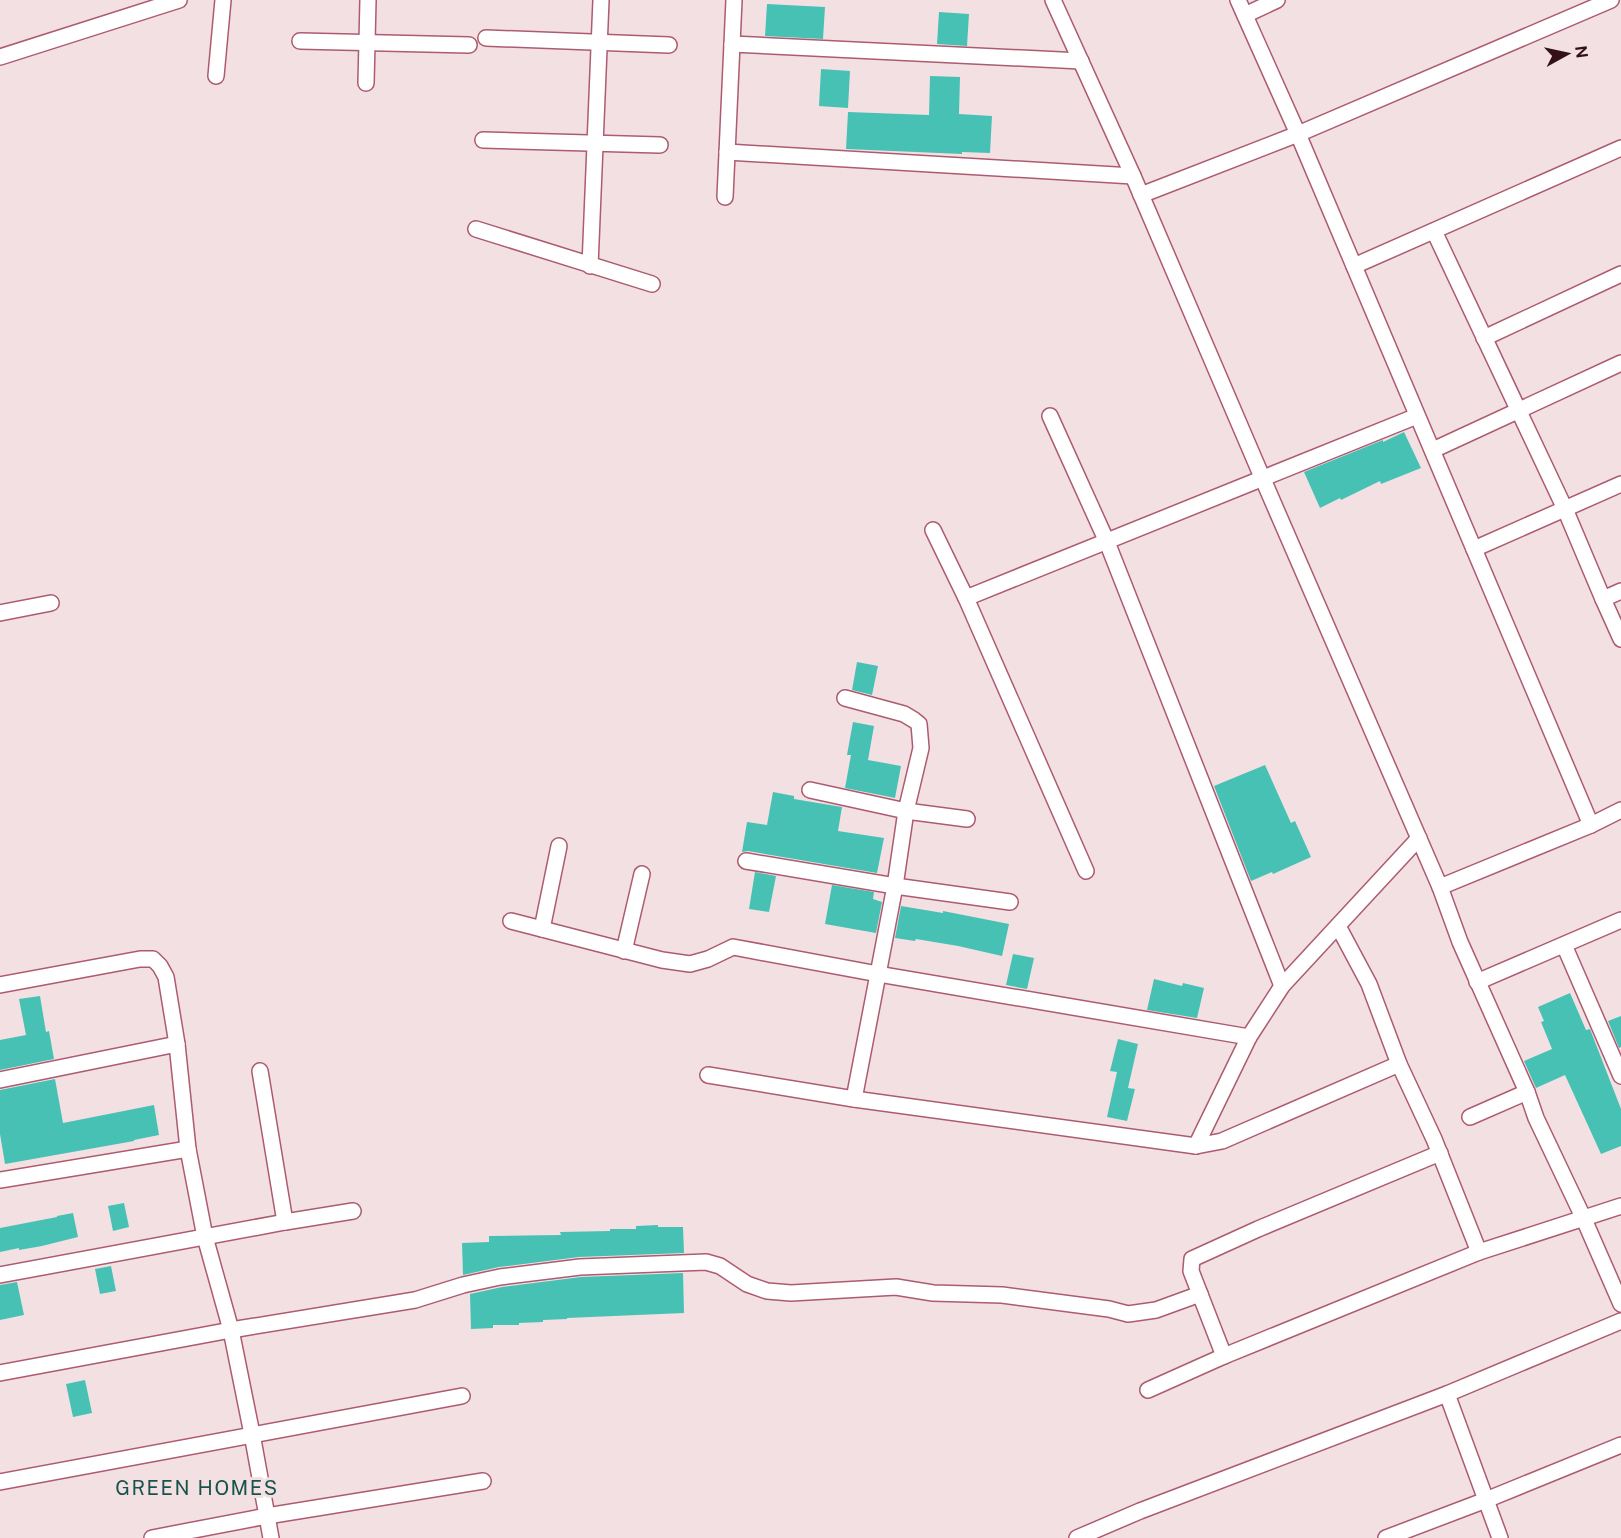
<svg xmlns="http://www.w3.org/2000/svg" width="1621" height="1538" viewBox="0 0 1621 1538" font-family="'Public Sans',sans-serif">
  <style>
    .building { fill: #48c1b5 }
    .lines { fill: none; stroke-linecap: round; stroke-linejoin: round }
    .street-casing { stroke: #ad5b6f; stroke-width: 18 }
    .street { stroke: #fff; stroke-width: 15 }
    .labels { text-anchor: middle; stroke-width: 6; stroke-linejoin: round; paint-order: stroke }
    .neighbourhood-label { font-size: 20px; letter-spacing: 1.5px; fill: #18524d; stroke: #f3e0e3 }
  </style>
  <rect width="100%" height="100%" fill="#f3e0e3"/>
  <g class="building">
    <path d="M767,4L825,7L823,39L765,36Z"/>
    <path d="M939,12L969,14L967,46L937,44Z"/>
    <path d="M821,69L850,71L848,108L819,106Z"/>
    <path d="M930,76L960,77L959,114L992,116L990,153L962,152V154L846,149L848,112L929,115Z"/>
    <path d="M1404,432L1421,468L1381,484L1380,481L1341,500L1340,498L1320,508L1304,472L1383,440V442Z"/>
    <path d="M857,662L878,666L872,695L852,690Z"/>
    <path d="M853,722L874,726L868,760L901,766L895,798L845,788L851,755H847Z"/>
    <path d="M1265,765L1291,823L1295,821L1311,857L1273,874L1272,872L1251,881L1214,786Z"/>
    <path d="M773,792L794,796V799L842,807L838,831L884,838L877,873L748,851L742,852L747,822L767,825Z"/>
    <path d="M755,872L776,876L769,912L749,909Z"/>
    <path d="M832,885L874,892L873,899L882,902L876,933L825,924Z"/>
    <path d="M901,906L943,913V911L1009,924L1002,956L958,946L916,939L915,941L895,938Z"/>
    <path d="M1013,954L1034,958L1027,989L1006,985Z"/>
    <path d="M1154,979L1182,986L1183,983L1204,988L1197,1018L1147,1010Z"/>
    <path d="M1570,993L1586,1030L1590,1029L1621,1109V1146L1601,1154L1565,1075L1536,1088L1524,1061L1552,1049L1541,1022L1544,1021L1538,1007Z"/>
    <path d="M40,996L46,1032L49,1031L54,1059L0,1070V1040L26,1035L19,999Z"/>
    <path d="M1621,1016V1047L1619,1048L1608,1021Z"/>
    <path d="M1118,1039L1138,1044L1128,1088L1135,1089L1127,1121L1107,1117L1117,1072L1110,1071Z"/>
    <path d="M55,1079L63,1123L154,1105L159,1135L134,1140V1141L5,1164L0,1134V1090Z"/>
    <path d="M124,1203L129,1227L113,1231L108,1206Z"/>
    <path d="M73,1213L78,1237L42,1246L19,1250V1248L0,1252V1228L57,1217V1216Z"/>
    <path d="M658,1225V1227H683L684,1253L579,1257L499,1267L463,1275L462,1243L489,1242V1236L561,1235L560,1232L610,1231V1229H636V1226Z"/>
    <path d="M111,1266L116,1291L100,1294L95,1269Z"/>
    <path d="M683,1273L684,1313L567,1318V1319L543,1320V1322L519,1323V1325H493V1328L471,1329L470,1294L502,1287L581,1277Z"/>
    <path d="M17,1282L24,1315L0,1320V1285Z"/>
    <path d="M85,1380L92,1413L73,1417L66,1384Z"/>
  </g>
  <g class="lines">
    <defs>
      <g id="street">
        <path d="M1053,0L1133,176L1262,477L1440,887L1460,942L1527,1092L1536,1118L1583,1217L1621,1304"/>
        <path d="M1238,0L1298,134L1591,825"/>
        <path d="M1245,15L1277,0"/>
        <path d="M486,38L669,45"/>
        <path d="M300,41L469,45"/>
        <path d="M732,44L1081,61"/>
        <path d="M0,57L179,0"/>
        <path d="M216,76L223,0"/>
        <path d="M366,83L368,0"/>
        <path d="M483,140L660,145"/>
        <path d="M727,152L1133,176"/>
        <path d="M1141,195L1298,134L1611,0"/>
        <path d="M725,197L734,0"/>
        <path d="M476,229L652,284"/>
        <path d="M1434,231L1565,509L1603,599"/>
        <path d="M590,266L601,0"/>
        <path d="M1354,266L1621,148"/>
        <path d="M1484,338L1621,274"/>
        <path d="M1050,416L1107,542L1282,986"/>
        <path d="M1433,450L1621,363"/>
        <path d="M933,530L966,598L1086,871"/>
        <path d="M1474,549L1621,484"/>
        <path d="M1621,591L1603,599L1621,639"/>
        <path d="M966,598L1417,416"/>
        <path d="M0,613L51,603"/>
        <path d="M845,698L904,714L914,720L919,724L921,748L906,811L895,886L854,1099"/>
        <path d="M810,790L906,811L967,819"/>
        <path d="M746,861L895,886L1010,902"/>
        <path d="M1440,887L1591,825L1621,810"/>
        <path d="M511,921L662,960L690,964L708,959L733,947L878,974L1249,1037"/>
        <path d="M1338,926L1369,984L1399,1064L1434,1139L1479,1252"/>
        <path d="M542,929L559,846"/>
        <path d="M1564,945L1621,1076"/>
        <path d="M624,951L642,874"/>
        <path d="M1477,982L1621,920"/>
        <path d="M0,985L140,959H153L160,966L166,977L177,1044L188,1149L205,1237L231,1330L252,1434L271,1538"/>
        <path d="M260,1071L285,1222"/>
        <path d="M708,1075L854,1099L1196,1146L1222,1141L1399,1064"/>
        <path d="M0,1080L177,1044"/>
        <path d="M1470,1117L1527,1092"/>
        <path d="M1196,1146L1249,1037L1282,986L1419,838"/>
        <path d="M0,1180L188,1149"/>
        <path d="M0,1275L285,1222L353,1211"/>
        <path d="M1224,1356L1191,1271L1192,1259L1258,1229L1440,1153"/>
        <path d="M0,1373L231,1330L415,1300L463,1285L500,1277L580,1267L706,1262L720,1266L747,1284L767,1291L791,1293L896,1287L933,1293L1002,1295L1109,1309L1128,1314L1156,1310L1200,1294"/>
        <path d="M1148,1390L1224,1356L1479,1252L1621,1206"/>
        <path d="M1447,1394L1500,1538"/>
        <path d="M0,1482L462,1396"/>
        <path d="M152,1538L267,1516L483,1481"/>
        <path d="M1077,1538L1140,1511L1447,1394L1621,1321"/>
        <path d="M1386,1538L1486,1500L1621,1445"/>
      </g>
    </defs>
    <use href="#street" class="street-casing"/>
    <use href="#street" class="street"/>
  </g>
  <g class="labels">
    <g class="neighbourhood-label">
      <text x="197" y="1495">GREEN HOMES</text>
    </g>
  </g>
  <g transform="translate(1567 54) rotate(82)" stroke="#f3e0e3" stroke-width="4.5" paint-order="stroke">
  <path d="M0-4.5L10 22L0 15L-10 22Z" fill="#32111a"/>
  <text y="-9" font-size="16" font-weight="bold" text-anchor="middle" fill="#32111a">N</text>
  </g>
</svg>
